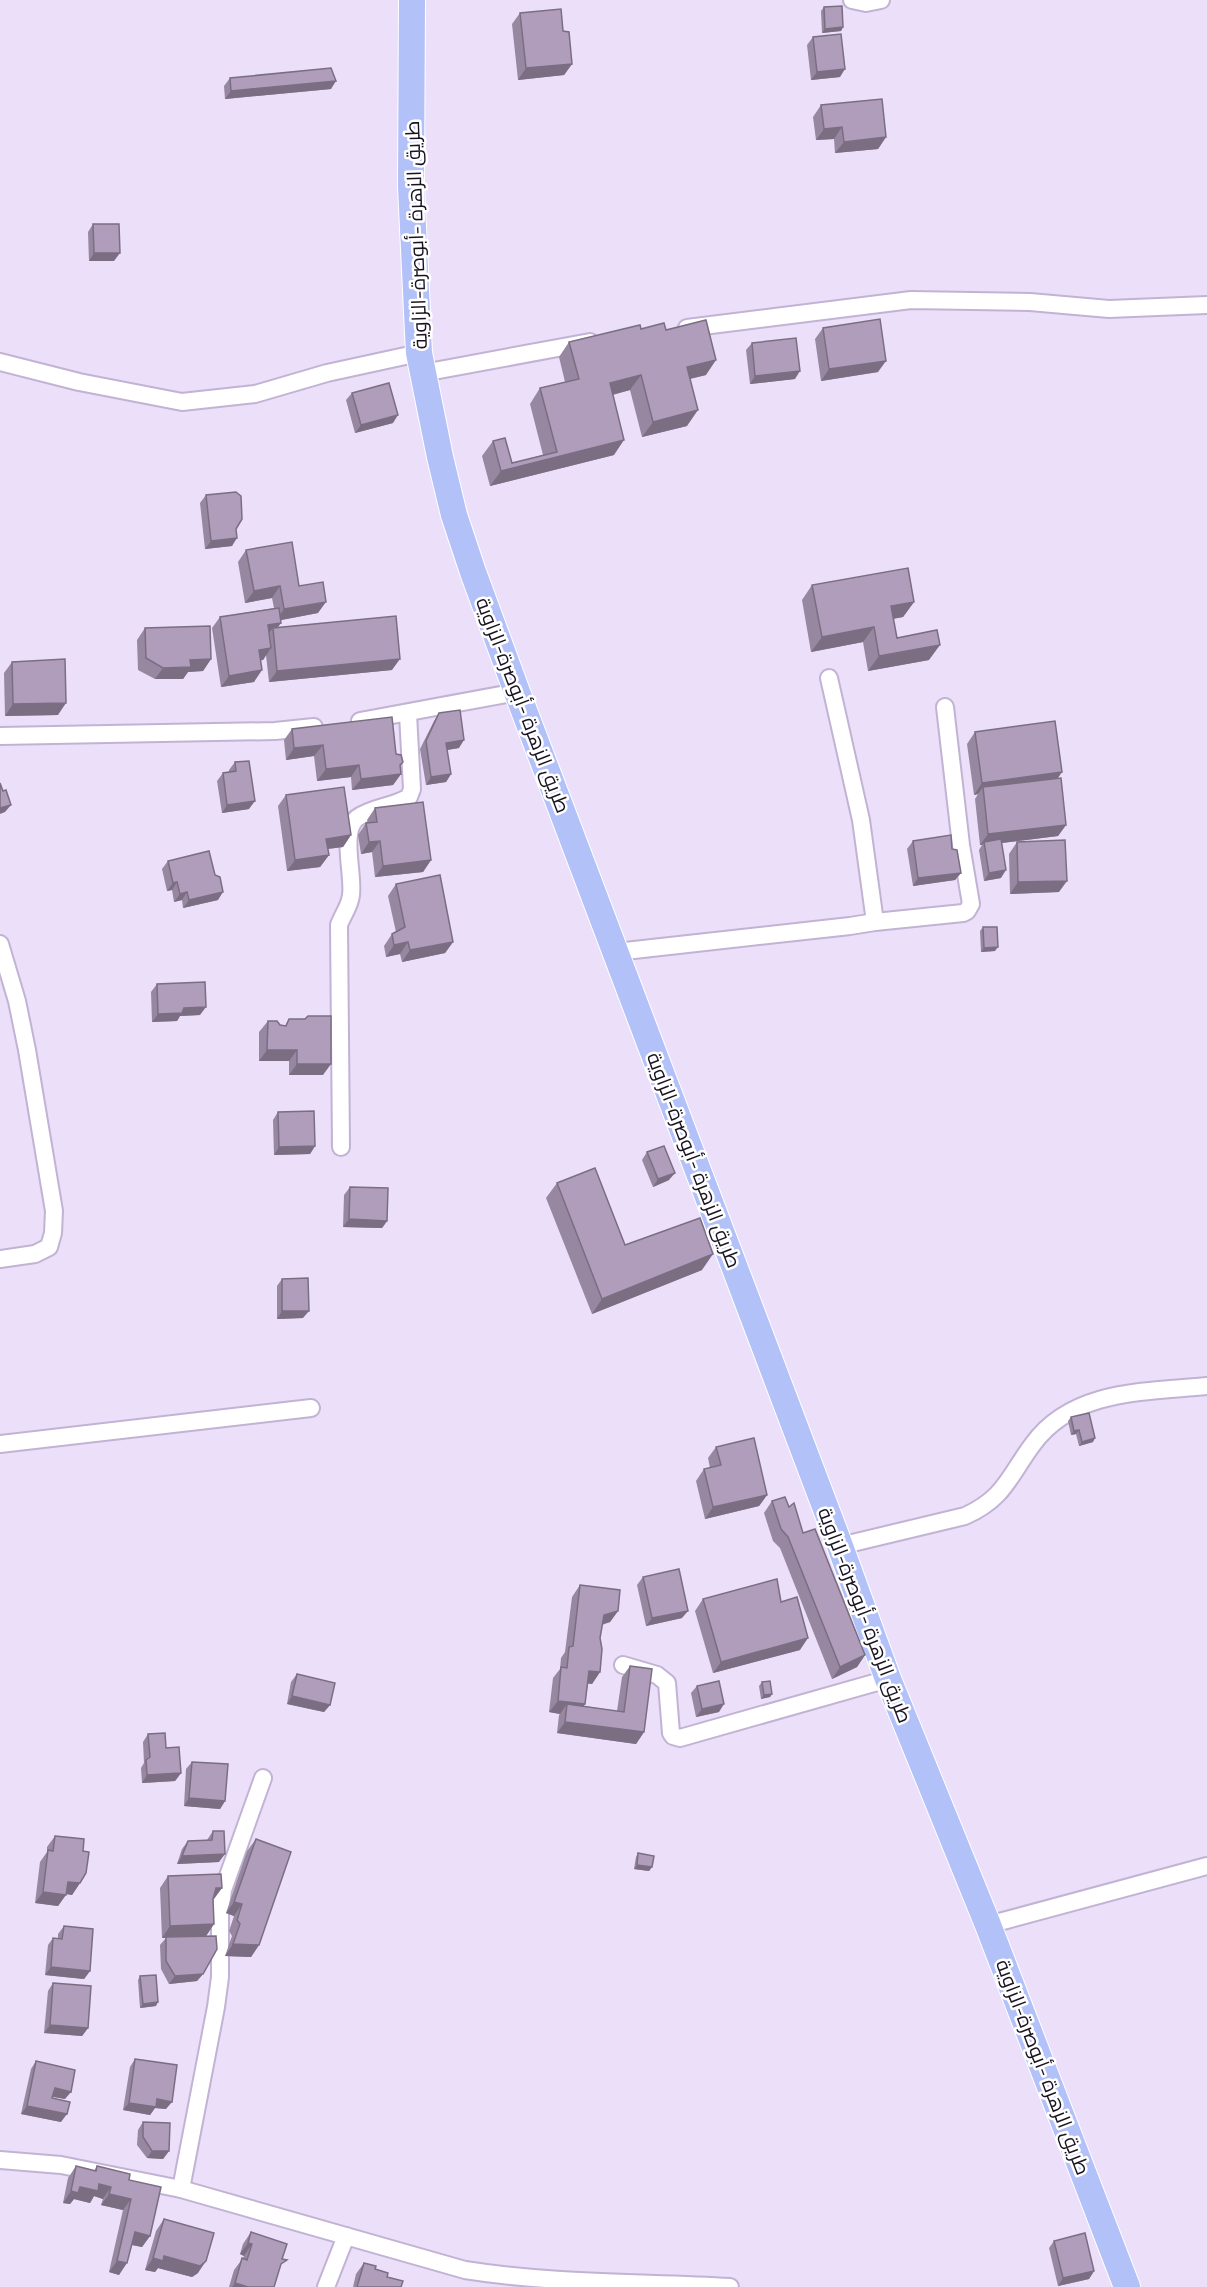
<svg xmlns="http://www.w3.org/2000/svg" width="1207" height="2287" viewBox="0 0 1207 2287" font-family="'Exo 2',Cairo,sans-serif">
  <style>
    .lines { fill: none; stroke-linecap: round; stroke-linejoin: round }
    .minor-casing { stroke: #c2b3d4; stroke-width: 20 }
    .primary-casing { stroke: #fff; stroke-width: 28 }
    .minor { stroke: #fff; stroke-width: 16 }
    .primary { stroke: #b2c1f8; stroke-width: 26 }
    .wall { fill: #9787a1 }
    .shaded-wall { fill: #7b6e83 }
    .building { fill: #b09dbb; stroke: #7b6e83; stroke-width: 1.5 }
    .labels { text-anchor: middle; stroke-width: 5; stroke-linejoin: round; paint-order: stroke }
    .street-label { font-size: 20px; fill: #19131f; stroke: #fff }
  </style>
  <rect width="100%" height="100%" fill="#ebdffa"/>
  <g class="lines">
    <defs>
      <g id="minor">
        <path d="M852,0L866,3L881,0"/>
        <path d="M687,328L911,300L1030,302L1109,309L1207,305"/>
        <path d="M0,362L79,382L182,402L255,394L327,373L419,353"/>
        <path d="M423,373L590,342"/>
        <path d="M360,721L517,692"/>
        <path d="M0,736L275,731L314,727"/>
        <path d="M875,922L963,913L967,911L971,904L961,845L945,707"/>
        <path d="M0,944L17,1001L27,1050L54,1211L53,1233L49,1247L35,1254L0,1259"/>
        <path d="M616,952L850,926L875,922L861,820L829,678"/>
        <path d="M341,1147L339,925C343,914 350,906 351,895C354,875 340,831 357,818C372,807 393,807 409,797L412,789L408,714"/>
        <path d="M0,1444L311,1408"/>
        <path d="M840,1546L965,1516C1005,1498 1009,1476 1033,1444C1073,1389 1146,1392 1207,1386"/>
        <path d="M623,1665L657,1675L667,1683L671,1733L673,1736L680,1738L888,1679"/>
        <path d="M988,1925L1207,1866"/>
        <path d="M0,2160L61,2165L181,2189L465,2270C553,2284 642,2282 730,2287"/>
        <path d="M181,2189L216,2007L220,1977V1913L223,1890L263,1778"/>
        <path d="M326,2287L346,2236"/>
      </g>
      <path id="primary" d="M412,0L411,186L419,353L440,457L454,515L473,572L517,692L840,1546L888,1679L988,1925L1127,2287"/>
    </defs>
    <use href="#minor" class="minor-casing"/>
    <use href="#primary" class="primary-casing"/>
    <use href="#minor" class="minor"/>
    <use href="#primary" class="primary"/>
  </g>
  <g class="wall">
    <path d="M824,7L843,27L841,31L822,33L821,11Z"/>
    <path d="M520,13L572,64L564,75L518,80L512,24Z"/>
    <path d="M813,37L840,77L811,80L807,45Z"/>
    <path d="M230,78L331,89L225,99L224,86Z"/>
    <path d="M821,105L886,137L878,149L835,153L834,139L816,140L813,117Z"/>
    <path d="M93,224L114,261H89L88,232Z"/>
    <path d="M823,328L878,372L821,381L815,339Z"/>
    <path d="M641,329L666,330L706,375L690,379L687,426L642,437L630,390L613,395L614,455L490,486L482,456L493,441L512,463L543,455L530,404L540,388L565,382L559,357L569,342Z"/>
    <path d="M752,343L795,379L750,384L746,350Z"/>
    <path d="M352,393L393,423L355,433L346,400Z"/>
    <path d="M206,495L236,529L232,546L205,549L200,503Z"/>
    <path d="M246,550L299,586L318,613L281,620L278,627L392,670L269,682L266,655L263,660H261L254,682L221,687L212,628L220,617L274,608L272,598L245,603L238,562Z"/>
    <path d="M812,585L914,602L903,617L893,619L897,638L929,660L868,671L863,642L811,652L802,600Z"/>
    <path d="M145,628L211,659L203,671L188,672L183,679H155L138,670L137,640Z"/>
    <path d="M12,662L58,715L5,716L4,673Z"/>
    <path d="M439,713L459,748L447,750L451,774L446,782L426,785L420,749L434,721Z"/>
    <path d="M292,729L396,754L400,767L401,774L393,785L352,790L351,777L317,781L314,756L286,760L284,740Z"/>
    <path d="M975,732L1058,779L1066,825L1058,836L1002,843L1001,878L984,881L979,850L982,845H980L975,799L978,794L974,795L967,744Z"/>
    <path d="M235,762L249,809L222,813L217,781L223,773L229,772V770Z"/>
    <path d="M286,795L351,835L343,847L328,849L329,855L320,867L287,871L278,806Z"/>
    <path d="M375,808L431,860L423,872L375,877L372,852L361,854L358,835L366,823H368L367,820Z"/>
    <path d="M913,841L952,849L961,873L955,880L913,886L907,849Z"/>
    <path d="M1017,842L1059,892L1010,894L1009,854Z"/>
    <path d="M168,861L218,900L183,908L182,900L174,902L172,890L167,891L162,869Z"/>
    <path d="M396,884L453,942L445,953L402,962L400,954L386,957L384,946L392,934L396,932L388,896Z"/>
    <path d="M983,927L995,951L981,952L980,931Z"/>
    <path d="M157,984L200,1015L180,1016L177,1021L152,1022L151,992Z"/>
    <path d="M289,1019L323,1075H289V1061H259V1032L268,1021L285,1026Z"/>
    <path d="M278,1112L315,1146L310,1154L274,1155L273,1120Z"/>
    <path d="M647,1152L669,1180L653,1187L642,1160Z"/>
    <path d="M557,1183L625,1245L702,1270L592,1314L546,1198Z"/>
    <path d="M350,1187L387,1221L382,1228L343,1227L344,1195Z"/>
    <path d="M282,1279L303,1318L277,1319V1286Z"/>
    <path d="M1071,1417L1093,1442L1079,1446L1076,1434L1071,1435L1068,1421Z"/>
    <path d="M716,1447L767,1495L759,1506L705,1519L696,1481L704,1469L710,1468L708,1458Z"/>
    <path d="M772,1501L789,1507L803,1533L865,1655L857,1667L832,1679L780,1548L773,1541L764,1513Z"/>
    <path d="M643,1577L682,1618L646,1626L637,1585Z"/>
    <path d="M580,1585L618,1611L610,1622L602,1625L600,1638V1672L592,1684L588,1683L585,1704L584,1706L617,1711L622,1677L630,1666L644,1732L636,1744L557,1733L559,1715L560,1714L549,1712L553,1678L560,1669L561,1658L565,1652L572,1597Z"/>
    <path d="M703,1599L781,1602L800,1650L713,1673L695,1611Z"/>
    <path d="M297,1674L330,1705L324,1712L287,1704L291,1682Z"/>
    <path d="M762,1682L772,1694L770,1697L761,1699L759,1686Z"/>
    <path d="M697,1686L719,1712L696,1717L691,1693Z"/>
    <path d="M148,1734L166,1748L181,1773L175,1781L142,1783L141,1768L144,1763L143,1742Z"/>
    <path d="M192,1762L225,1801L220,1809L184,1806L186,1769Z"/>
    <path d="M213,1831L219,1862L177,1864L182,1849L188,1841L207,1840Z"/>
    <path d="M55,1836L80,1883L72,1895L66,1894L58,1906L35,1903L40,1862L47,1852V1847Z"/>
    <path d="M256,1839L259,1945L251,1957L225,1956L232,1936L229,1931L234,1916L226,1913L247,1851Z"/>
    <path d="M638,1853L652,1867L649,1871L634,1869L636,1857Z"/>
    <path d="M168,1876L222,1888L213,1899L214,1924L206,1936L203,1974L197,1981L169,1984L161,1969L160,1945L166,1938H162L160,1888Z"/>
    <path d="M64,1926L90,1971L84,1979L45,1975L48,1945L53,1938H58V1934Z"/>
    <path d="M140,1976L156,2006L140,2008L138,1980Z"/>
    <path d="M53,1983L88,2028L82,2036L44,2033L48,1991Z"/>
    <path d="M135,2059L166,2109L155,2108L150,2115L123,2110L130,2067Z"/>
    <path d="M36,2061L65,2099L53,2097L52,2098L61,2122L21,2114L31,2069Z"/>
    <path d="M143,2122L169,2151L163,2159L147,2158L137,2145L138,2130Z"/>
    <path d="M76,2166L94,2171L97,2166L129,2180L150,2236L142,2247L132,2245L119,2275L109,2272L123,2210L101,2205L103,2199L94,2196L90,2203L74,2199L70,2204L63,2203L68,2178Z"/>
    <path d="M164,2219L198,2273L192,2277L158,2268L155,2272L145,2270L156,2231Z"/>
    <path d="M251,2232L282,2259L274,2287H229L234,2270L243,2258L244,2256L240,2254L243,2244Z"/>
    <path d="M1054,2241L1094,2271L1089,2279L1058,2286L1049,2248Z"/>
    <path d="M364,2263L387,2277L401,2287H353L356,2274Z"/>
  </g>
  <g class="shaded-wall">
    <path d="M843,27L841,31L822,33L825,29Z"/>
    <path d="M572,64L564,75L518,80L526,68Z"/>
    <path d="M845,69L840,77L811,80L817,72Z"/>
    <path d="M336,81L331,89L225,99L231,91Z"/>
    <path d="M842,127L834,139L816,140L824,129Z"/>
    <path d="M886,137L878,149L835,153L844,142Z"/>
    <path d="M94,253H120L114,261H89Z"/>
    <path d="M716,360L706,375L676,382L687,367Z"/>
    <path d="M886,361L878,372L821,381L829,369Z"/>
    <path d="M800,371L795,379L750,384L755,376Z"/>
    <path d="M641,375L630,390L599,398L610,383Z"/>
    <path d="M698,410L687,426L642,437L653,422Z"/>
    <path d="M398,415L393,423L355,433L361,425Z"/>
    <path d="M624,440L614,455L490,486L501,471Z"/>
    <path d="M237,538L232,546L205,549L211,541Z"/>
    <path d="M280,586L272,598L245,603L254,591Z"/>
    <path d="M326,602L318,613L276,621L284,609Z"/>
    <path d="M914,602L903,617L880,621L891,606Z"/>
    <path d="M281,623L273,634V628L267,635L268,625Z"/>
    <path d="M874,627L863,642L811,652L822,637Z"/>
    <path d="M940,645L929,660L868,671L879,656Z"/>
    <path d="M271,648L263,660L251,662L259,650Z"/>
    <path d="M211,659L203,671L188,672L183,679H155L163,668L190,660Z"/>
    <path d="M400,659L392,670L269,682L277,671Z"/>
    <path d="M262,670L254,682L221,687L229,676Z"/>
    <path d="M66,703L58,715L5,716L13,704Z"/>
    <path d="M464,740L459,748L441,751L446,743Z"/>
    <path d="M323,745L314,756L286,760L294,748Z"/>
    <path d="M403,762L394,775L401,774L393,785L352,790L361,779L400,765Z"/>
    <path d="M359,765L351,777L317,781L326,769Z"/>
    <path d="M1062,772L1054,784L983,787L978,794L974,795L982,783Z"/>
    <path d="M451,774L446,782L426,785L431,777Z"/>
    <path d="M255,801L249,809L222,813L227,805Z"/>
    <path d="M11,805L5,812L0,814V808Z"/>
    <path d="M1066,825L1058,836L985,845L984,842L982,845H980L988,834Z"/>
    <path d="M351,835L343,847L318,850L326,839Z"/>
    <path d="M380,841L372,852L361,854L369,842Z"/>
    <path d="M329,855L320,867L287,871L295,860Z"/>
    <path d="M431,860L423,872L375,877L383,866Z"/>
    <path d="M1006,870L1001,878L984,881L989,873Z"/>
    <path d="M961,873L955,880L913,886L918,878Z"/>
    <path d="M1067,881L1059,892L1010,894L1018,882Z"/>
    <path d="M177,882L172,890L167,891L173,883Z"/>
    <path d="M187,892L182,900L174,902L180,894Z"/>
    <path d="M223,892L218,900L183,908L189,900Z"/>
    <path d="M408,942L400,954L386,957L394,945Z"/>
    <path d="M453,942L445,953L402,962L410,950Z"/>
    <path d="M998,947L995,951L981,952L984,948Z"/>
    <path d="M206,1007L200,1015L180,1016L177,1021L152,1022L158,1014L184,1008Z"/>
    <path d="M267,1050H297L289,1061H259Z"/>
    <path d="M297,1064H331L323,1075H289Z"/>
    <path d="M315,1146L310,1154L274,1155L279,1147Z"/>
    <path d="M675,1173L669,1180L653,1187L658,1179Z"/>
    <path d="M349,1219L387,1221L382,1228L343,1227Z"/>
    <path d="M713,1254L702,1270L592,1314L602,1299Z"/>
    <path d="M282,1311H309L303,1318L277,1319Z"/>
    <path d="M1079,1430L1076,1434L1071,1435L1074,1431Z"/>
    <path d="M1095,1438L1093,1442L1079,1446L1082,1442Z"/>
    <path d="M767,1495L759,1506L705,1519L713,1507Z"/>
    <path d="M618,1611L610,1622L596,1626L604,1615Z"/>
    <path d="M688,1611L682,1618L646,1626L652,1618Z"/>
    <path d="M808,1638L800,1650L713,1673L721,1662Z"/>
    <path d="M865,1655L857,1667L832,1679L840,1667Z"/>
    <path d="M589,1671L600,1672L592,1684L581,1683Z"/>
    <path d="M772,1694L770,1697L761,1699L764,1695Z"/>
    <path d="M292,1696L330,1705L324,1712L287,1704Z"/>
    <path d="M558,1701L585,1704L577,1716L567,1704L560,1714L549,1712Z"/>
    <path d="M724,1704L719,1712L696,1717L702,1709Z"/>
    <path d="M565,1722L644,1732L636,1744L557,1733Z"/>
    <path d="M181,1773L175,1781L142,1783L147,1775Z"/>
    <path d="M189,1798L225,1801L220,1809L184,1806Z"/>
    <path d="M225,1854L219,1862L177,1864L182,1856Z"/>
    <path d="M637,1865L652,1867L649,1871L634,1869Z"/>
    <path d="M68,1882L80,1883L72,1895L60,1893Z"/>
    <path d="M216,1888H222L214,1899L208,1900Z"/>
    <path d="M43,1892L66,1895L58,1906L35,1903Z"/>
    <path d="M234,1902L242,1904L234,1916L226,1913Z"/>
    <path d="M214,1924L206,1936L162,1938L170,1926Z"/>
    <path d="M233,1944L259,1945L251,1957L225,1956Z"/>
    <path d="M51,1967L90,1971L84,1979L45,1975Z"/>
    <path d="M203,1974L197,1981L169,1984L175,1976Z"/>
    <path d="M158,2002L156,2006L140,2008L143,2004Z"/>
    <path d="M50,2025L88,2028L82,2036L44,2033Z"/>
    <path d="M55,2088L71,2092L65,2099L49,2096Z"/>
    <path d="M157,2099L172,2102L166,2109L155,2108L150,2115L123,2110L129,2103Z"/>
    <path d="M27,2106L67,2114L61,2122L21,2114Z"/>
    <path d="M152,2151H169L163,2159L147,2158Z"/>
    <path d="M99,2184L111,2187L103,2199L94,2196L90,2203L74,2199L70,2204L63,2203L71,2191L80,2187Z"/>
    <path d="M109,2194L131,2199L123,2210L101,2205Z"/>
    <path d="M135,2232L150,2236L142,2247L127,2244Z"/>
    <path d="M248,2243L252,2244L244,2256L240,2254Z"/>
    <path d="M164,2256L206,2261L198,2273L192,2277L158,2268L155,2272L145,2270L153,2258Z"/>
    <path d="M117,2261L127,2263L119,2275L109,2272Z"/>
    <path d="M1094,2271L1089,2279L1058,2286L1063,2278Z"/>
    <path d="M235,2283L248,2287H232Z"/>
  </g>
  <g class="building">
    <path d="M842,6L843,27L825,29L824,7Z"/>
    <path d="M561,9L563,31L569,32L572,64L526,68L520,13Z"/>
    <path d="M841,34L845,69L817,72L813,37Z"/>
    <path d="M331,68L336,81L231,91L230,78Z"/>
    <path d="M882,99L886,137L844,142L842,127L824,129L821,105Z"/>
    <path d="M93,224H119L120,253H94Z"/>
    <path d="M880,319L886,361L829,369L823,328Z"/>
    <path d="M706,320L716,360L687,367L698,410L653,422L641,375L610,383L624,440L501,471L493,441L505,438L512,463L557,452L540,388L579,379L569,342L640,325L641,329L664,323L666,330Z"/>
    <path d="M796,338L800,371L755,376L752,343Z"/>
    <path d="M389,383L398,415L361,425L352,393Z"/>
    <path d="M236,492L241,496L242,519L236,529L237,538L211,541L206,495Z"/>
    <path d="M292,542L299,586L323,582L326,602L284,609L280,586L254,591L246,550Z"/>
    <path d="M908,568L914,602L891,606L897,638L937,630L940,645L879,656L874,627L822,637L812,585Z"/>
    <path d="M279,608L281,623L268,625L271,648L259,650L262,670L229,676L220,617Z"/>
    <path d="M396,616L400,659L277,671L273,628Z"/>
    <path d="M210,626L211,659L190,660L191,667L163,668L146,658L145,628Z"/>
    <path d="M65,659L66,703L13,704L12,662Z"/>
    <path d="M460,710L464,740L446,743L451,774L431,777L426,741L439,713Z"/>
    <path d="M392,717L396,754L401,755L403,762L400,765L401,774L361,779L359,765L326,769L323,745L294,748L292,729Z"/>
    <path d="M1055,721L1062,772L982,783L975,732Z"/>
    <path d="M249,761L255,801L227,805L223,773L236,771L235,762Z"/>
    <path d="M1061,778L1066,825L988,834L983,787Z"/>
    <path d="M0,783L3,791L6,790L11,805L0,808Z"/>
    <path d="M344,787L351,835L326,839L329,855L295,860L286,795Z"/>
    <path d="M423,802L431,860L383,866L380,841L369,842L366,823L377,822L375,808Z"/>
    <path d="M951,835L952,849L957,850L961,873L918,878L913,841Z"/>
    <path d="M1001,839L1006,870L989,873L984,842Z"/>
    <path d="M1065,840L1067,881L1018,882L1017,842Z"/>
    <path d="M209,851L215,875L220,877L223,892L189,900L187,892L180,894L177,882L173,883L168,861Z"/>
    <path d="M440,875L453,942L410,950L408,942L394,945L392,934L405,927L396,884Z"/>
    <path d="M983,927H997L998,947L984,948Z"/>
    <path d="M205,982L206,1007L184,1008L182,1013L158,1014L157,984Z"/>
    <path d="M308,1016H331V1064H297V1050H267L268,1021H277L280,1025L286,1026L289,1019H305Z"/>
    <path d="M314,1111L315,1146L279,1147L278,1112Z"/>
    <path d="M664,1146L675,1173L658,1179L647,1152Z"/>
    <path d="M595,1168L625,1245L700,1218L713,1254L602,1299L557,1183Z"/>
    <path d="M350,1187L388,1188L387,1221L349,1219Z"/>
    <path d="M308,1278L309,1311H282V1279Z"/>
    <path d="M1089,1413L1095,1438L1082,1442L1079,1430L1074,1431L1071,1417Z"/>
    <path d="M754,1438L767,1495L713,1507L704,1469L721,1465L716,1447Z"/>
    <path d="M785,1497L789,1507L794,1503L803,1533L815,1529L865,1655L840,1667L788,1537L781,1529L772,1501Z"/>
    <path d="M679,1569L688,1611L652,1618L643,1577Z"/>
    <path d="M777,1579L781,1602L797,1597L808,1638L721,1662L703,1599Z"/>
    <path d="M580,1585L620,1590L618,1611L604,1615L600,1638L602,1649L600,1672L589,1671L585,1704L558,1701L561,1667L567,1668L569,1647L573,1646Z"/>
    <path d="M630,1666L652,1669L644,1732L565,1722L567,1704L624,1712Z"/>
    <path d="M297,1674L335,1683L330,1705L292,1696Z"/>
    <path d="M719,1681L724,1704L702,1709L697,1686Z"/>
    <path d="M770,1681L772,1694L764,1695L762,1682Z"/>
    <path d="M165,1733L166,1748L179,1747L181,1773L147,1775L146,1760L150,1757L148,1734Z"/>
    <path d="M192,1762L228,1764L225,1801L189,1798Z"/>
    <path d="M213,1831H224L225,1854L182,1856L188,1841L212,1840Z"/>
    <path d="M55,1836L84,1839L83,1851L89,1852L86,1873L80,1883L68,1882L66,1895L43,1892L48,1850L53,1851Z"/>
    <path d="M256,1839L291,1852L259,1945L233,1944L240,1924L237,1920L242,1904L234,1902Z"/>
    <path d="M638,1853L654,1856L652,1867L637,1865Z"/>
    <path d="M221,1874L222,1888H216L213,1899L214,1924L170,1926L168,1876Z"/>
    <path d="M64,1926L93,1929L90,1971L51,1967L53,1938L62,1939Z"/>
    <path d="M216,1936L217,1949L203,1974L175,1976L166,1961V1937Z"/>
    <path d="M156,1975L158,2002L143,2004L140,1976Z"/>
    <path d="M53,1983L91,1986L88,2028L50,2025Z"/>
    <path d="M135,2059L177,2065L172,2102L157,2099L156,2107L129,2103Z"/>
    <path d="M36,2061L75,2070L71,2092L55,2088L52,2098L70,2102L67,2114L27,2106Z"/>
    <path d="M143,2122L170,2123L169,2151H152L143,2137Z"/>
    <path d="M76,2166L96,2171L97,2166L130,2174L129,2180L161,2187L150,2236L135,2232L127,2263L117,2261L131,2199L109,2194L111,2187L99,2184L98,2191L80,2187L78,2193L71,2191Z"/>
    <path d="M164,2219L214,2233L206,2261L200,2266L164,2256L163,2261L153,2258Z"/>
    <path d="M251,2232L287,2244L282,2259L287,2260L281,2264L274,2287H248L235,2283L242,2258L247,2260L252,2244L248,2243Z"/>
    <path d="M1085,2233L1094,2271L1063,2278L1054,2241Z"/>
    <path d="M364,2263L376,2266L375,2269L388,2273L387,2277L403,2281L401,2287H357Z"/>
  </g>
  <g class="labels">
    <g class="street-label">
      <text transform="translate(416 235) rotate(-92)" y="7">طريق الزهرة -أبوصرة-الزاوية</text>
      <text transform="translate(523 705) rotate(69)" y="7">طريق الزهرة -أبوصرة-الزاوية</text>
      <text transform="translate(694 1160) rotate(69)" y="7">طريق الزهرة -أبوصرة-الزاوية</text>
      <text transform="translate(865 1615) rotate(69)" y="7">طريق الزهرة -أبوصرة-الزاوية</text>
      <text transform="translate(1043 2067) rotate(69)" y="7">طريق الزهرة -أبوصرة-الزاوية</text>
    </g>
  </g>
</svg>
